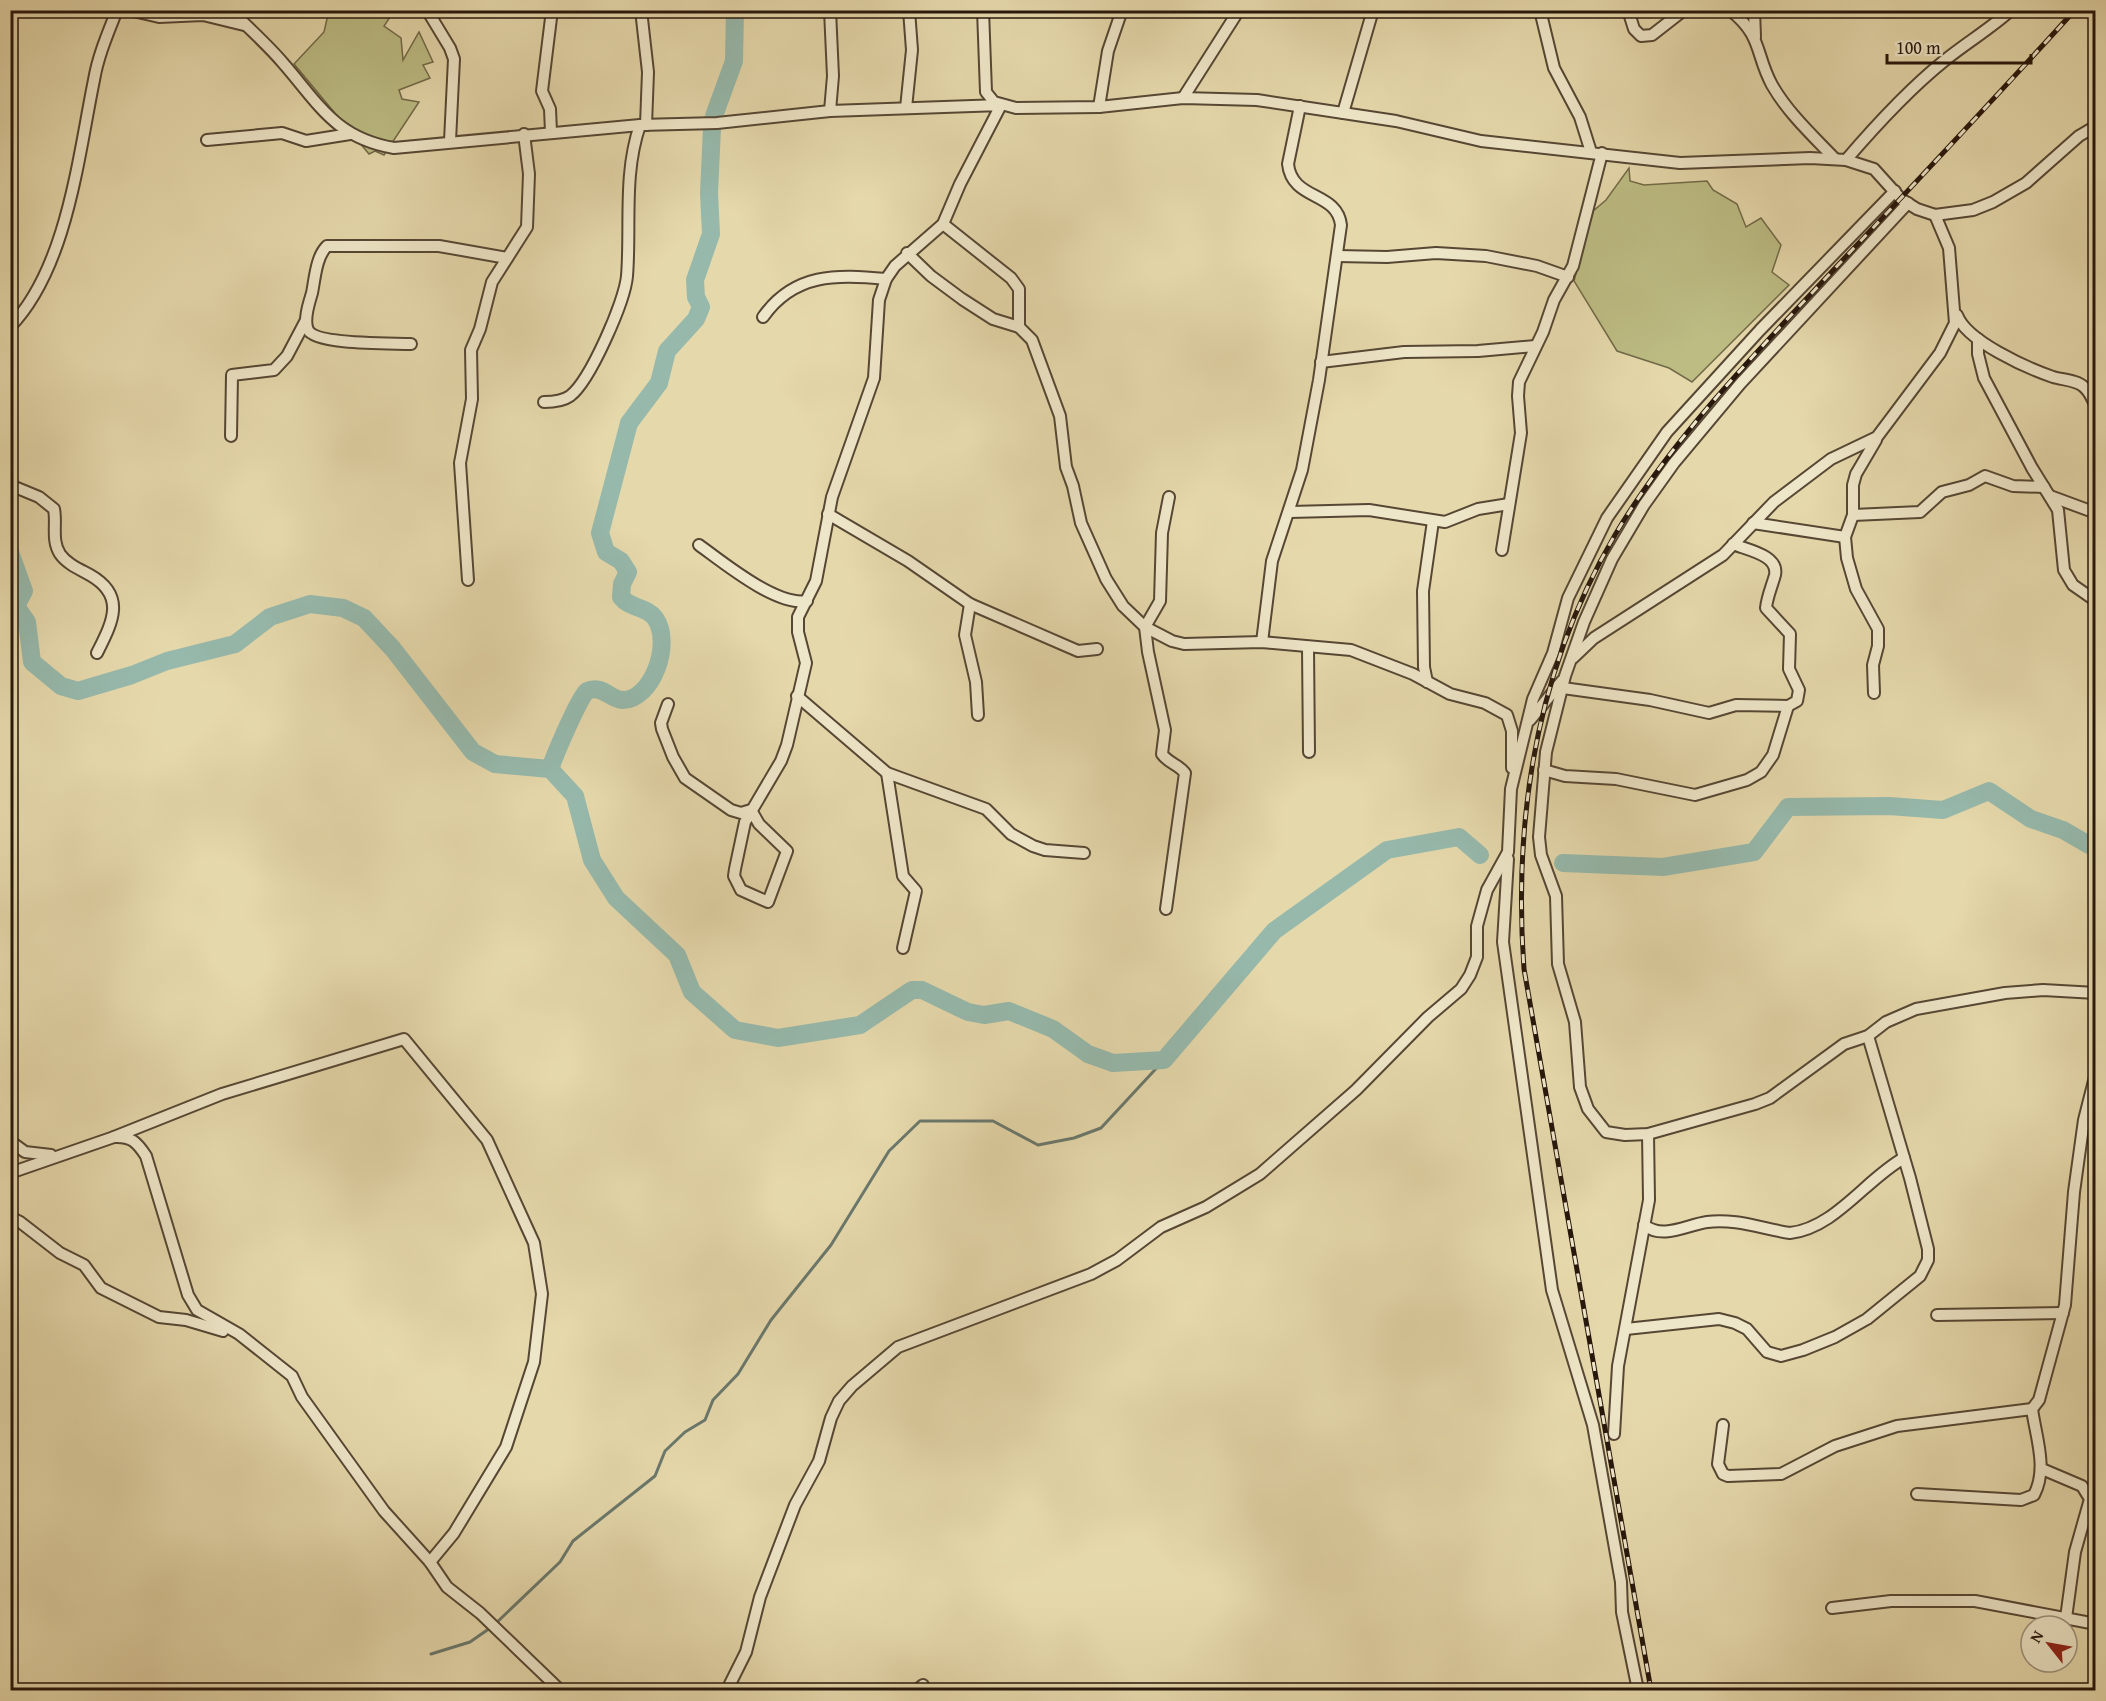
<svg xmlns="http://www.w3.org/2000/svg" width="2106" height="1701" viewBox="0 0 2106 1701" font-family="'Gentium Book Plus',serif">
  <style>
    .green { fill: #bcbc83; stroke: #726a48; stroke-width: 1.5 }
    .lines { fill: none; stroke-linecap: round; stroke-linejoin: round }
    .stream { stroke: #6a786c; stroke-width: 3 }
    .river { stroke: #96b9ac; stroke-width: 18 }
    .minor-casing { stroke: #564734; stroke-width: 14 }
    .minor { stroke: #eee6c8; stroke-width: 10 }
    .rail-casing { stroke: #27170c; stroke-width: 5 }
    .rail { stroke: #eee6c8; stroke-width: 3; stroke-dasharray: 9; stroke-linecap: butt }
  </style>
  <rect width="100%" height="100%" fill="#e5d8ab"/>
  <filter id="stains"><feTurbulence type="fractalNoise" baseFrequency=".00333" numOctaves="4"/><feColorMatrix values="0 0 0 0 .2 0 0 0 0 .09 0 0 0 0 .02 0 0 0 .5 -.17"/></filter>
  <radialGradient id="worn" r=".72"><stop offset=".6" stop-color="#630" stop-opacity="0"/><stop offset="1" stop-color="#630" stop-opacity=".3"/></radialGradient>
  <g class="green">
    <path d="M329,10L394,11L384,26L401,38L403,60L419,32L433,62L423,65L430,78L399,90L402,99L419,102L384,155L375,151L369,154L294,64L324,32Z"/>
    <path d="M1629,168L1630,181L1644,185L1707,181L1713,190L1737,204L1746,227L1761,218L1781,245L1772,272L1789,285L1692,382L1669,368L1617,351L1574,281L1592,212L1606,200Z"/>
  </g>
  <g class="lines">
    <path class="stream" d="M431,1654L470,1642L493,1626L560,1562L573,1541L655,1476L665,1451L685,1432L705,1420L713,1400L738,1374L771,1320L831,1245L889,1151L920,1121H993L1038,1145L1074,1138L1101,1128L1164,1060"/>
    <g class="river">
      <path d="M714,116L734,61L735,10"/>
      <path d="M10,552L24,591L16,606L27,622L32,662L61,686L78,691L132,675L167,661L235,644L270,617L310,604L343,608L364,618L393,649L473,752L495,764L550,769L575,796L592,860L616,898L677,955L692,992L735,1030L778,1038L860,1025L912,990H922L968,1012L984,1015L1009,1011L1053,1029L1088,1054L1113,1063L1164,1060L1274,931L1387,850L1459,837L1480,855"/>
      <path d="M550,769C554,757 580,695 587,691C601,684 610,699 622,700C652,701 673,643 655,618C646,606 630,609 621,597L622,584L628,572L621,561L606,552L600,533L629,423L659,383L667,351L696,319L701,307L696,297L695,280L711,234L709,193L712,128"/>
      <path d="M1563,863L1663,867L1754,852L1788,807L1889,806L1943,810L1989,791L2031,819L2063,830L2089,845H2096"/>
    </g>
    <defs>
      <g id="minor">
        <path d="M129,10L159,17L203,15L244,25"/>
        <path d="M231,10C248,28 267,44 283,63C319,104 335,138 394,148L640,125L717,123L830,111L1001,105L960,184L943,224L895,266L886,279L879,300L874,378L832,497L816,581L798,617V632L806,663L787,745L781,761L745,822L735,869L734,876L741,890L768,902L787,851L759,824L751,810L741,813L731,810L685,778L673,757L662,729L661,723L668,704"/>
        <path d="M427,10L450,48L454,59L450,141"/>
        <path d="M641,10L648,72L646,125"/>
        <path d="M830,10L833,76L830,111"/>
        <path d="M983,10L986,92L994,102L1016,108L1099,107L1183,98L1257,100L1396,121L1481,141L1680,163L1810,158L1846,160L1874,169L1901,199L1917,209L1935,215L1973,210L1993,202L2026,183L2079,136L2096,126"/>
        <path d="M1540,10L1554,68L1580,117L1591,152"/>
        <path d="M1628,10L1634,29L1641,36L1652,35L1684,10"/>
        <path d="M1730,10C1763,36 1755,54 1772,85C1788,113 1813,136 1835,159"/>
        <path d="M1754,10L1755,37"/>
        <path d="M1183,98L1239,10"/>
        <path d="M1099,107L1108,51L1122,10"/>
        <path d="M906,108L912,50L909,10"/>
        <path d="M1343,113L1373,10"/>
        <path d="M551,132L550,109L542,91L552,10"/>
        <path d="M207,140L282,133L306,141L350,134"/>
        <path d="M1846,160C1876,125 1908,90 1944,61C1966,43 1990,29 2011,10"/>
        <path d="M1908,203L1740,384L1674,463L1644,505L1612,559L1584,622L1565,676L1546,752L1539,837L1541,855L1556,896L1558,964L1575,1022L1580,1087L1588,1109L1606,1132L1625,1135L1648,1134L1755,1104L1770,1098L1844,1044L1868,1036L1886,1022L1916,1009L2005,993L2043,990L2096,993"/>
        <path d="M943,224L1011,278L1019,289V327"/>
        <path d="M907,253L931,276L962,299L993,319L1019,327L1032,340L1060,416L1066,467L1073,486L1081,523L1106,579L1123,606L1145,627L1172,641L1184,644L1262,642L1351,650L1413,674L1450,694L1485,703L1507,715L1512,731V768"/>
        <path d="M1337,256L1387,257L1436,253L1486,256L1537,266L1568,277"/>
        <path d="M1957,315C1966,341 2027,368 2053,377C2063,380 2077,380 2084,387C2090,392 2093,400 2096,407"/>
        <path d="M763,317C794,273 837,274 886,279"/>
        <path d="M10,327C67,268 78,158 94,80C98,56 108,33 117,10"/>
        <path d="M1978,339V354L1984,378L2032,468L2058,510L2064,570L2073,585L2096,601"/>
        <path d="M411,344C392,343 316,345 308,330C303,320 309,303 312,293C315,278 316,257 327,246H439L507,258"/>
        <path d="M1321,362L1404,352L1478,351L1535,346"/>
        <path d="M544,402C553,402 563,401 570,396C590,381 625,301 627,276C631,226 623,174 640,125"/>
        <path d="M231,436L232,375L274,370L287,356L306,320"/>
        <path d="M10,485L39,497L54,509C57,524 51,540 60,554C67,564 79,569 90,575C127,596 112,623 97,653"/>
        <path d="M2050,496L2096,513"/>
        <path d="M1290,512L1369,510L1445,522L1478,509L1509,504"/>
        <path d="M828,514L908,561L970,604L1078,651L1097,649"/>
        <path d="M1853,515L1920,512L1942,492L1969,485L1985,476L2013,486L2044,487"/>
        <path d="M1753,523L1845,537"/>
        <path d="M699,545C724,563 776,606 807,601"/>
        <path d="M1502,550L1521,433L1518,396L1519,382L1543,332L1554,300L1573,266L1602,153"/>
        <path d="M468,580L460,463L472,399L471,350L480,329L492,282L527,227L529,174L524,134"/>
        <path d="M970,604L965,635L976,682L978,715"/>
        <path d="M1262,642L1272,561L1302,470L1319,380L1341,225C1337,191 1292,201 1288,164L1300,106"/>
        <path d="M1308,648L1309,752"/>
        <path d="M1573,658L1594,638L1723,555L1774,502L1831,459L1877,437L1940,353L1955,323L1949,248L1935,215"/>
        <path d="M1427,682L1424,667L1423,591L1433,521"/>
        <path d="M1563,688L1650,700L1709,713L1736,705L1788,706L1797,701L1799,690L1789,669L1790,634L1766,608C1767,597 1772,586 1775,575C1779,555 1747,550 1733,544"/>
        <path d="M1874,693L1873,665L1878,646V629L1856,589L1847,558L1845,537L1853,515V485L1856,474L1876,440"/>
        <path d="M797,696L887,773L986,809L1011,834L1033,846L1045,850L1084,853"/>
        <path d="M1530,720L1562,681"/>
        <path d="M1544,770L1565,776L1616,779L1695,795L1747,780L1761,772L1773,755L1788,706"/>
        <path d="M887,773L903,876L916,891L903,948"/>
        <path d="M1508,859L1503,942L1552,1290L1593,1425L1621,1582L1622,1612L1638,1690"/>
        <path d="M1166,909L1185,773C1178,764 1168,763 1162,754L1165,730L1148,652L1145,627L1160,601L1162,533L1169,497"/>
        <path d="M114,1137L222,1094L404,1039L487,1140L534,1243L542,1294L534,1362L506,1447L454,1533L430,1562"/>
        <path d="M10,1141L25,1152L51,1155"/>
        <path d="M10,1173L114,1137C131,1136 137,1142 146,1156L188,1295L197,1310L239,1334L292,1376L302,1397L384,1511L430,1562L447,1587L480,1613L560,1690"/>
        <path d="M10,1217L20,1222L60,1253L84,1265L101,1288L159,1317L186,1320L223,1331"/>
        <path d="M1644,1225C1663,1240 1686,1225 1707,1222C1735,1218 1763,1229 1790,1233C1835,1228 1866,1179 1904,1158"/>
        <path d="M1937,1315L2063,1313"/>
        <path d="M1626,1329L1719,1319L1735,1323L1747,1329L1767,1352L1781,1356L1803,1350L1835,1337L1867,1319L1920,1276L1928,1260V1249L1910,1178L1868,1036"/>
        <path d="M1723,1425L1718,1464L1723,1474L1728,1476L1781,1474L1835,1446L1897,1426L2032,1409L2039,1400L2065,1305L2074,1192L2084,1120L2096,1073"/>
        <path d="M1614,1434L1618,1366L1649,1200L1648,1134"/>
        <path d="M2042,1469L2082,1486L2090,1499L2075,1552L2066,1618"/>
        <path d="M1917,1494L2021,1500L2034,1495C2048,1468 2036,1438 2032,1409"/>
        <path d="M1832,1608L1891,1601H1975L2096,1624"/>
        <path d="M727,1690L746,1652L760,1597L795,1505L819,1461L831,1418L839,1401L852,1386L898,1347L1091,1274L1117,1260L1161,1227L1206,1207L1260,1174L1356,1090L1428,1017L1461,989L1470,975L1477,957V926L1487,890L1508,852L1511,789L1533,699L1553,653L1568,598L1607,518L1667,432L1760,330L1895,191"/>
        <path d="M917,1690L923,1685"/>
      </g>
    </defs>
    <use href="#minor" class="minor-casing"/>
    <use href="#minor" class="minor"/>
    <defs>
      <path id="rail" d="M1651,1690L1524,969C1513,817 1537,668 1615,535C1674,435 1760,349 1839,264C1918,180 1997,96 2075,10"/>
    </defs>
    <use href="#rail" class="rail-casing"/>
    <use href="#rail" class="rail"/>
  </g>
  <rect width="2106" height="1701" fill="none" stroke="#e5d8ab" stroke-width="36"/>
  <rect x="12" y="12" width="2082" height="1677" fill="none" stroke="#27170c" stroke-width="3"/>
  <rect x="18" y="18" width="2070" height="1665" fill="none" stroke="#27170c" stroke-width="1.5"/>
  <g transform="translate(2049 1644) rotate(301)"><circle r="28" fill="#eee6c8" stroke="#9e937d" stroke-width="1.5"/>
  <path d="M0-4.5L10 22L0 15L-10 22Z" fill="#8f2418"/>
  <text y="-9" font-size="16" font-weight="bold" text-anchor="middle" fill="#27170c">N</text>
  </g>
  <path d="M1887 54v9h144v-9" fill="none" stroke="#27170c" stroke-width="3"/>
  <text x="1896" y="54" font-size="18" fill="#27170c" stroke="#eee6c8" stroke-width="4.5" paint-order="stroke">100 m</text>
  <rect width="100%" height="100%" filter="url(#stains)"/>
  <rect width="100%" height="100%" fill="url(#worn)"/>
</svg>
